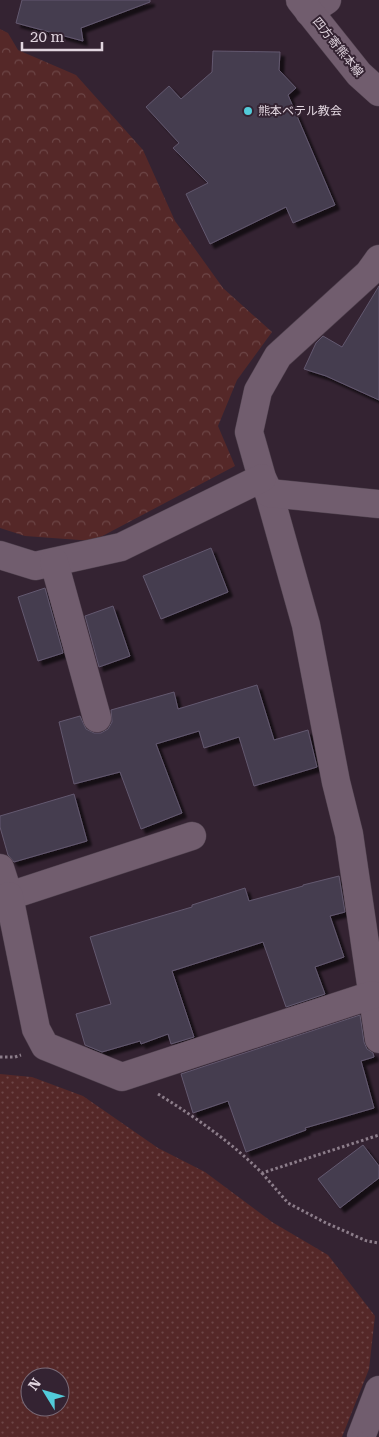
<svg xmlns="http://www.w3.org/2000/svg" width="379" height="1437" viewBox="0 0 379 1437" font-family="'Roboto Serif','Noto Sans JP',serif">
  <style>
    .grass { fill: url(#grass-dots); fill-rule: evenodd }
    .forest { fill: url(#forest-crowns) }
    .building { fill: #453c50; stroke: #63596f; filter: url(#shadow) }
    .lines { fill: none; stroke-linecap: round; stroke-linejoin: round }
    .minor-casing { stroke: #4e404d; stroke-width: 29 }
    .secondary-casing { stroke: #4e404d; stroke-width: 29 }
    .path { stroke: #8c7d8a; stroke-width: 3; stroke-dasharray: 2.5 2.5; stroke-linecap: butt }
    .minor { stroke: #715d6e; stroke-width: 28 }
    .secondary { stroke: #715d6e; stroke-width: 28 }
    .poi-dot { fill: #52cbd9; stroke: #342332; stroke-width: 2 }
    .labels { text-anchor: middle; stroke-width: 4; stroke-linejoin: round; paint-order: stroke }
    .street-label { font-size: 12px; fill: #e1d5df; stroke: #342332 }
    .poi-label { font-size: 12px; fill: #e1d5df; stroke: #342332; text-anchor: start }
  </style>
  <defs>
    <pattern id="grass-dots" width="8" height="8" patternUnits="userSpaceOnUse" patternTransform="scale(1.25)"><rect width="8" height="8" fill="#552828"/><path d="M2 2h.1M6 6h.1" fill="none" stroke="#6d4647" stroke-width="1.8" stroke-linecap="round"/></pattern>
    <pattern id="forest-crowns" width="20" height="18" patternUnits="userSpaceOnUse" patternTransform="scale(1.25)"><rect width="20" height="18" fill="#552828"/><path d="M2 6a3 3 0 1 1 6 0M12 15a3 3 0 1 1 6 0" fill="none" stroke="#6d4647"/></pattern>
    <filter id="shadow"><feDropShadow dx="4.5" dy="4.5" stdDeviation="1" flood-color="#0009"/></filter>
  </defs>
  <rect width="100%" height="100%" fill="#342332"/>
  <path class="grass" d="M0,1074L32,1077L83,1096L158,1148L205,1172L272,1222L328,1255L375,1316L369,1369L342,1437H0ZM30,1377H60V1407H30Z"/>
  <path class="forest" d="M0,29L8,33L18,50L76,75L143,150L175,221L223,288L272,332L237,380L218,426L235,466L93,541L25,536L0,528Z"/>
  <g class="building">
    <path d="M22,0H150V2L81,28L83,41L16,23Z"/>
    <path d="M213,51L280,52L279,70L296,88L288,95L335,205L293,223L286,207L210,244L186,194L208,183L173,148L179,143L146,107L169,86L181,99L212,72Z"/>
    <path d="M379,286V400L326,376L304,369L316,343L323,336L342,347Z"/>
    <path d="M211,548L228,592L161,619L143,576Z"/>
    <path d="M45,588L63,653L38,661L18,597Z"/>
    <path d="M113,606L130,656L99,667L85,616Z"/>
    <path d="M257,685L274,740L308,730L317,767L254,786L239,737L204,748L199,731L156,744L182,813L141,829L120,772L74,784L59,722L80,716L86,729L94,733H101L108,729L112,722L111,710L174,692L178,709Z"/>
    <path d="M74,794L87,841L14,862L8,855L0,827V816Z"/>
    <path d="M339,876L345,912L330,916L344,957L315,967L325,994L286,1007L263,942L172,971L194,1037L171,1044L168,1034L141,1044L140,1041L102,1052L85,1045L76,1014L111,1004L90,937L192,907V905L245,888L249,901L303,886V885Z"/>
    <path d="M360,1015L364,1042L367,1049L373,1053L374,1057L361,1061L374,1108L305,1128L306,1130L246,1152L228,1101L193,1113L181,1074Z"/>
    <path d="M363,1145L379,1166V1178L340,1208L318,1179Z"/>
  </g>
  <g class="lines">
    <defs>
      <g id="minor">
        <path d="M309,12L327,0"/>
        <path d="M379,259L369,273L278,356L258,391L249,432L262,478L269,493L306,625L336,782L349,834L379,1039"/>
        <path d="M269,493L379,504"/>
        <path d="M0,555L35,566L121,547L262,478"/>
        <path d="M54,562L97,718"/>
        <path d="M0,868L9,896L192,836"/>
        <path d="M9,896L36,1029L45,1046L122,1077L372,995"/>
        <path d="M361,1437L379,1390"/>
      </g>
      <path id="secondary" d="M300,0L359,74L379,92"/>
    </defs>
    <use href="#minor" class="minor-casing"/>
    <use href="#secondary" class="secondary-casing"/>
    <g class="path">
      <path d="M0,1057H15L21,1055"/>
      <path d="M158,1094C195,1117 231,1142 262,1173L379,1135"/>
      <path d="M262,1173L288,1203L326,1223L367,1241L379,1243"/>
    </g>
    <use href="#minor" class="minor"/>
    <use href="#secondary" class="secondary"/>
  </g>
  <circle class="poi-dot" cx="248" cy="111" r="5"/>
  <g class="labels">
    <g class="street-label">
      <text transform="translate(338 47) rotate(51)" y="4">四方寄熊本線</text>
    </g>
    <g class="poi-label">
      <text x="258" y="115">熊本ベテル教会</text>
    </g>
  </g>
  <g transform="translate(45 1392) rotate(307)"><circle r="24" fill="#342332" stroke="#796a77"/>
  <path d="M0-4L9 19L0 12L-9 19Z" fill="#52cbd9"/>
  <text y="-8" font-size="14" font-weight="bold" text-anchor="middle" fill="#e1d5df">N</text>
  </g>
  <path d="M22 42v8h80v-8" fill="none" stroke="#e1d5df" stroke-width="2.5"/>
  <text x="30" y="42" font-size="15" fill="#e1d5df" stroke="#342332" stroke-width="4" paint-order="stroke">20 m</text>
</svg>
